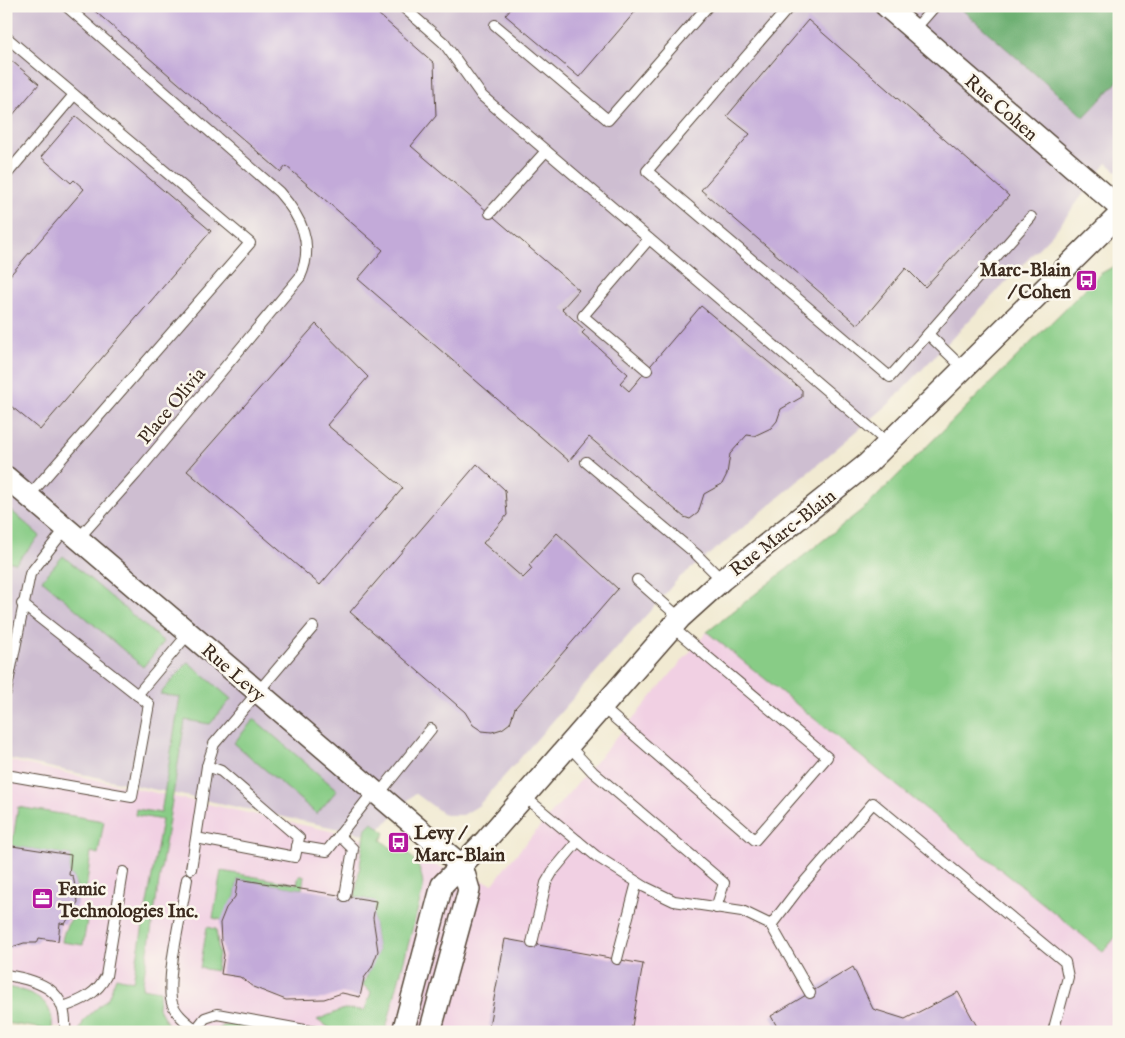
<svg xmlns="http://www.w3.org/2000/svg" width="1125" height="1038" viewBox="0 0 1125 1038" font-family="'IM FELL English',serif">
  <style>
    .built { fill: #f1d0e3 }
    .industrial { fill: #cebed1 }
    .green { fill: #88cc86; stroke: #627b52 }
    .forest { fill: #6eb073; stroke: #546d48 }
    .building { fill: #c3aad9 }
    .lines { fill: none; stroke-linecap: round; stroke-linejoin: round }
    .service-casing { stroke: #564739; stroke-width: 12 }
    .minor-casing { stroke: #564739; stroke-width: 24 }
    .service { stroke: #fff; stroke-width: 10 }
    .minor { stroke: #fff; stroke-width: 21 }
    .labels { text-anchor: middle; stroke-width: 5; stroke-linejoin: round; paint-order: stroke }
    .street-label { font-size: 19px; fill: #3b2a1e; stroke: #fbf7ec }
    .poi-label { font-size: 19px; font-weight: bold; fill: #3b2a1e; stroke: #fbf7ec; text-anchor: start }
  </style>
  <rect width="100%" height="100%" fill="#fbf7ec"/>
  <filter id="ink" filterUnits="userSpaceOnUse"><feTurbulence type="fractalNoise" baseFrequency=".02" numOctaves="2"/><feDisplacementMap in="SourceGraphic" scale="10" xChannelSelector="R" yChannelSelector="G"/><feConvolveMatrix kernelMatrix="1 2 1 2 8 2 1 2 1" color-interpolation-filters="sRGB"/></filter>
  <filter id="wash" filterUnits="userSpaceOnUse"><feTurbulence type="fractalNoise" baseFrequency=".0096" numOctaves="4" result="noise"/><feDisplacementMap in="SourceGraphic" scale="20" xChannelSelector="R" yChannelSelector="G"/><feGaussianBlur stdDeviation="1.12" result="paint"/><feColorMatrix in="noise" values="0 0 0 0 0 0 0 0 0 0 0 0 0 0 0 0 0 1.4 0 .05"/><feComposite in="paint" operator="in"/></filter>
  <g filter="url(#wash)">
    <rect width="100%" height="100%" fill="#f1ead2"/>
    <path class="built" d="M707,632L1103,951L1119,933V1032H83L6,1019V760L381,842L394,852L493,884L507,865Z"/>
    <path class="industrial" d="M6,6H1119V173L1107,163L1056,230L889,404L739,531L679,578L478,806L463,815H445L415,793L373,836L6,758Z"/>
    <g class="green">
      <path d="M1116,265H1119V933L1103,952L707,632L868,505L1100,274Z"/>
      <path d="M6,506L40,536L16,563L6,561Z"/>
      <path d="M63,556L164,642L143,667L42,580Z"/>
      <path d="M188,662L231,699L210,724L185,720L142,988L160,991L158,1007L172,1032H79L84,1020L108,998L116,977L133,981L162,820L135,815L136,809L161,813L180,697L160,694Z"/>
      <path d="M254,719L337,790L317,814L234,743Z"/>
      <path d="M18,807L104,821L98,854L91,852L86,890L78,889V891L73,876L69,875L71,855L12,846Z"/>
      <path d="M372,822L385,833L381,840L391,848L396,842C412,856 423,866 423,889L385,1032H336L317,1020L344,1009L365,1010L371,992L363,985L378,951L373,918L375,901L355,897L366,828Z"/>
      <path d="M221,871L297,884L299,876H304L302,889L238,879L235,897L222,920L213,918Z"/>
      <path d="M86,907L89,908L83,945L62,942C63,932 68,921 76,914L82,915Z"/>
      <path d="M207,927L216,929L219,954L216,971L200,968Z"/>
      <path d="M6,987C32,991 55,1000 52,1030L6,1023Z"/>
      <path d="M236,1023L286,1032H215L223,1026Z"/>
    </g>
    <path class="forest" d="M958,6H1119V80L1084,117Z"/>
    <g id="blocks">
      <g class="building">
        <path d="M89,6H369L434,63L436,116L411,146L579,290L562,309L585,330L582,333L628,374L620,383L629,391L701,306L802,390V397L781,409L777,421L771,428L754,436L747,435L730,454L727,474L722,484L704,494L698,513L690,519L684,517L589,437L569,461L358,279L383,250L286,166L281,172Z"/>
        <path d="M513,6H640L579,77L505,15Z"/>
        <path d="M808,20L1009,196L925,287L906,268L858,325L701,190L750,134L727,116Z"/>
        <path d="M6,56L39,84L6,123Z"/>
        <path d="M76,116L211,231L40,430L6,402V280L84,189L74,180L71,183L41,157Z"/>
        <path d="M316,324L368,377L327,425L403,488L320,585L187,471Z"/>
        <path d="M477,464L505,490L507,515L483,543L523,578L532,569L529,565L557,533L618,589L515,708L510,723L502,729L492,732L482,731L473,725L465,712L350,612Z"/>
        <path d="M6,845L71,855L69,875L73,876L78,902L65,924L60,923L58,941L39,938L37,943H24L6,949Z"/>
        <path d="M238,879L376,901L373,918L378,951L372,967L364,978L360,997L342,993L324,999L286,1000L253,987L240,977L221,974L224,955L221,942L220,923L226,908L235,897Z"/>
        <path d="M505,939L643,964L631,1032H519L489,1026Z"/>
        <path d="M853,967L873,1009L905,1019L958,992L980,1032H780L771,1016Z"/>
      </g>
    </g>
  </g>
  <g filter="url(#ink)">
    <use href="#blocks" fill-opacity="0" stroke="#564739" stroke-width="1"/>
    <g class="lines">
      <defs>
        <g id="service">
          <path d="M66,6L279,192C301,217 315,244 300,277L136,474L78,539"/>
          <path d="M402,6L444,43L482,96L888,443"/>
          <path d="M790,6L647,171L890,377L928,334"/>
          <path d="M495,25L608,120L708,6"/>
          <path d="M914,30L935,6"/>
          <path d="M6,37L250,243L29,496"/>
          <path d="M6,175L74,95"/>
          <path d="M490,213L546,151"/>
          <path d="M964,369L928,334L1031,217"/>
          <path d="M647,370L583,316L649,239"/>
          <path d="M586,462L696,554L722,580"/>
          <path d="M637,580L680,618"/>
          <path d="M6,692L30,574L66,528"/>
          <path d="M137,695L189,633"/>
          <path d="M602,707L755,840L827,757L672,627"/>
          <path d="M568,745L593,772L724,883L716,908"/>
          <path d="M207,766L214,744L313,627"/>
          <path d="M6,775L132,797L149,704L22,604"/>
          <path d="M378,795L431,729"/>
          <path d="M524,796L596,856L645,887L674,901L742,911L771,925L800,887L873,803L1065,962L1068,977L1053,1032"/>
          <path d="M339,835L353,849L345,896"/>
          <path d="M297,846L327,851L374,791"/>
          <path d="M191,869L196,838L295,857L299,838L221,771L207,766L196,838"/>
          <path d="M187,879C182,911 167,970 171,999C173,1012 186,1022 195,1029"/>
          <path d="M771,925L810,993"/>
          <path d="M532,943L546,883L553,871L578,841"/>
          <path d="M617,959L637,882"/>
          <path d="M6,975C42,981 68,990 65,1032"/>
          <path d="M63,1007C81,1001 97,994 106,976L123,872"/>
          <path d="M194,1032L205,1018L217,1014L316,1032"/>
        </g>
        <g id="minor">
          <path d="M886,6L1119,207"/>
          <path d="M6,477L462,866"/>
          <path d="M403,1032L442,885L486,840L680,618L722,580L867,464L1119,215"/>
          <path d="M430,1032L469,890L462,866"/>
        </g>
      </defs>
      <use href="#service" class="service-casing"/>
      <use href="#minor" class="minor-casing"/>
      <use href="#service" class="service"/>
      <use href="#minor" class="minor"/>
    </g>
  </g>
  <defs>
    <symbol id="bus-square" viewBox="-11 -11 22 22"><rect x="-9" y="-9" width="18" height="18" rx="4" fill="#b5179e" stroke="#fbf7ec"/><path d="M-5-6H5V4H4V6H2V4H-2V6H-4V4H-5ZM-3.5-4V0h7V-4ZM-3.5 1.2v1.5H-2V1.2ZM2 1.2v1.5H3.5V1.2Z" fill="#fff"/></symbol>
    <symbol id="office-square" viewBox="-11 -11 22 22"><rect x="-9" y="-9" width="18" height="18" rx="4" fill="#b5179e" stroke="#fbf7ec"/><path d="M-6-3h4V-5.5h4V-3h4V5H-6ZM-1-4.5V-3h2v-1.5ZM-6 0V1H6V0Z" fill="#fff"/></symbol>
  </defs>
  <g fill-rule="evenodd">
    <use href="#bus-square" x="1074" y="268" width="25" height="25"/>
    <use href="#bus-square" x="386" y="830" width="25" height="25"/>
    <use href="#office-square" x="30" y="886" width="25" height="25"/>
  </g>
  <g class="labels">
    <g class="street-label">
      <text transform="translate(1002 107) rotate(41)" y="7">Rue Cohen</text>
      <text transform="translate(171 405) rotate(-50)" y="7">Place Olivia</text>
      <text transform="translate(782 532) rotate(-38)" y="7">Rue Marc-Blain</text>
      <text transform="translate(234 672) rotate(41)" y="7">Rue Levy</text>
    </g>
    <g class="poi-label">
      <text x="1071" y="276" text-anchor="end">Marc-Blain<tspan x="1071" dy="22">/ Cohen</tspan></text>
      <text x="414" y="839">Levy /<tspan x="414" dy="22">Marc-Blain</tspan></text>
      <text x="58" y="895">Famic<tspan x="58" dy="22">Technologies Inc.</tspan></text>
    </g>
  </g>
  <rect width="1125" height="1038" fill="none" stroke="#fbf7ec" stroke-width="25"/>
</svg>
